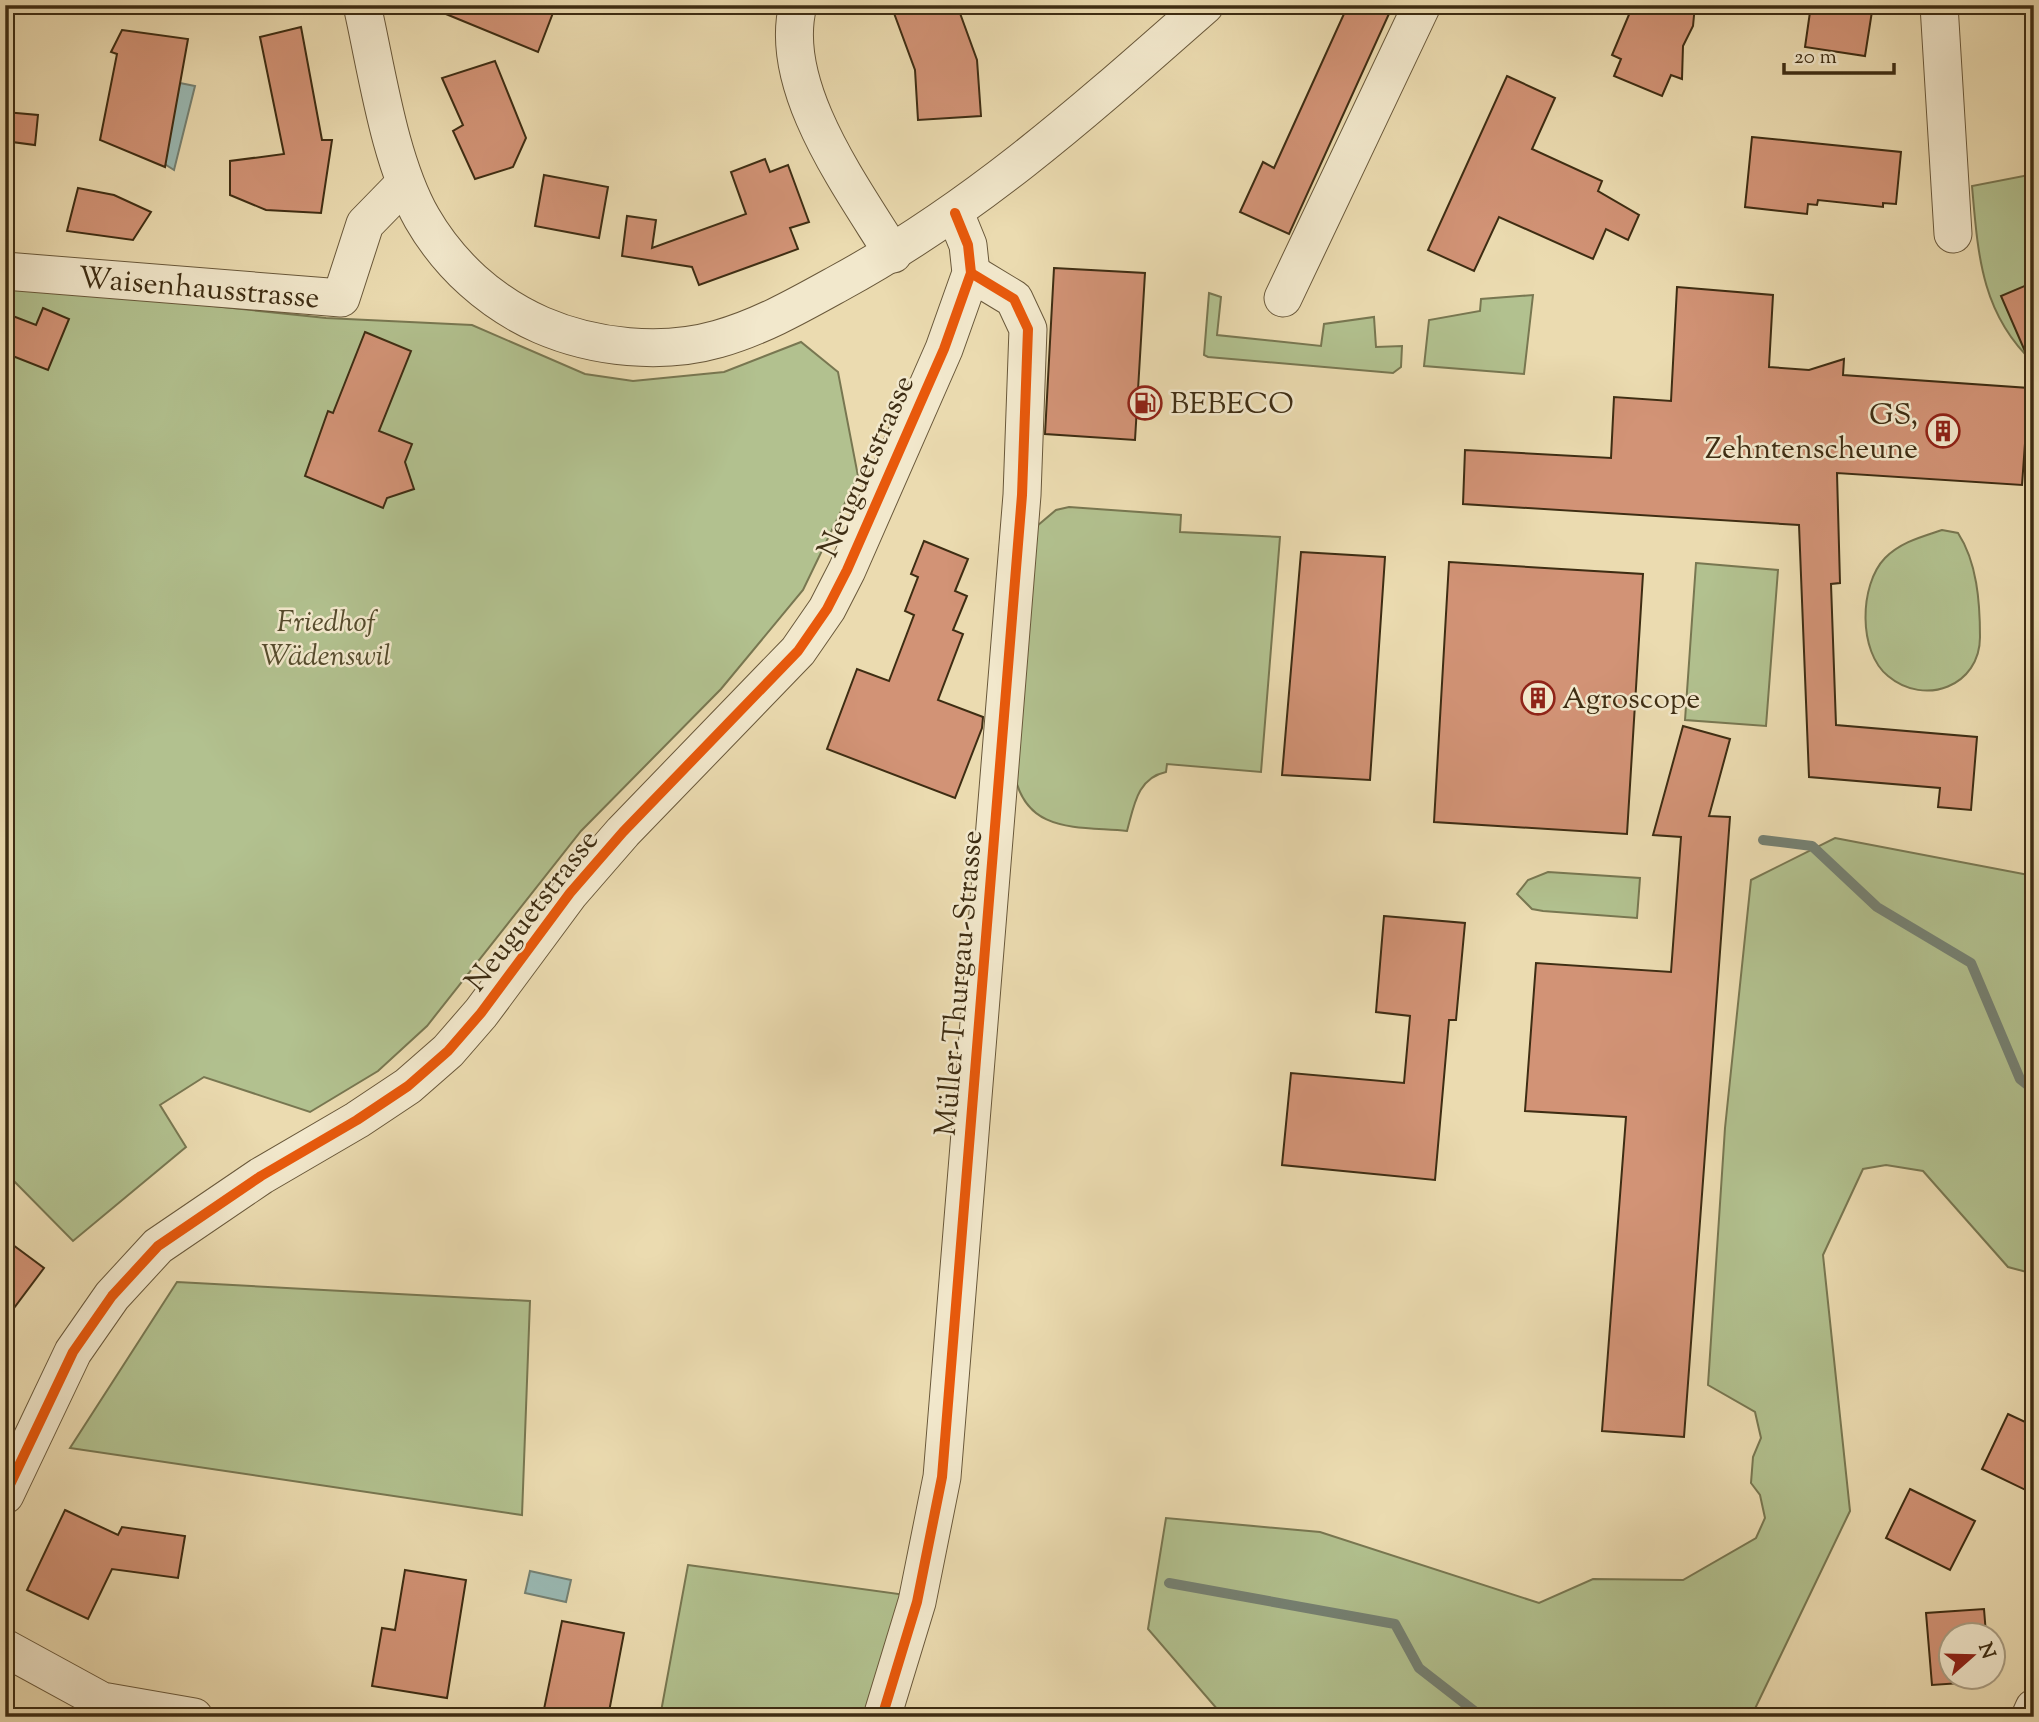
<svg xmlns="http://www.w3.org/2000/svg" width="2039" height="1722" viewBox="0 0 2039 1722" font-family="'Sorts Mill Goudy',serif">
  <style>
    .green { fill: #b2c18f; stroke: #787751; stroke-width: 2 }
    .water { fill: #9ab9b3; stroke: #758173; stroke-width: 2 }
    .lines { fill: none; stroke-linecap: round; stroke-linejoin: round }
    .stream { stroke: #758173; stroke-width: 10 }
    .building { fill: #d29376; stroke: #3e2d13; stroke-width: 2 }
    .minor-casing { stroke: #69583a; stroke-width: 39 }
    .minor { stroke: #f2e8cc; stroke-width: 37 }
    .cycleway-casing { stroke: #f2e8cc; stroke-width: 15 }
    .cycleway { stroke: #e8590c; stroke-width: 10 }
    .labels { text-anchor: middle; stroke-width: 5; stroke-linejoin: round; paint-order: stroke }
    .street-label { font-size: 30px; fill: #3e2d13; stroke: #f2e8cc }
    .poi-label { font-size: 30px; fill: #3e2d13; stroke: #f2e8cc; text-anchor: start }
    .park-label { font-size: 30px; font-style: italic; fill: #554b2c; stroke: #f2e8cc }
  </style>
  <rect width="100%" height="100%" fill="#ebdbb0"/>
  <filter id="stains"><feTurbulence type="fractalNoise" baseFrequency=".00286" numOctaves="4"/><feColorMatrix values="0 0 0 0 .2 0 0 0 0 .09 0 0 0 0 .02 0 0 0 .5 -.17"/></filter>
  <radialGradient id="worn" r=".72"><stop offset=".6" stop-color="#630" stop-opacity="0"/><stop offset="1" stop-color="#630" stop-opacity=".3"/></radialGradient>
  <g class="green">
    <path d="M2034,174V363C1981,314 1978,254 1972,186Z"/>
    <path d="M5,284L326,318L472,325L585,374L633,381L724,372L801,342L838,372L858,476L803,590L721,689L581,831L427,1026L378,1071L310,1112L204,1077L160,1105L186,1147L73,1241L5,1172Z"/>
    <path d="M1209,293L1221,297L1217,335L1321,346L1324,324L1374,317L1376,347L1402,346L1401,367L1393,373L1208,357L1204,355Z"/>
    <path d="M1533,295L1524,374L1424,366L1429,320L1480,311L1481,299Z"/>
    <path d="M1069,507L1181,515L1180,532L1280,537L1261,772L1167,764L1166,772C1137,778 1134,806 1127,831C1076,826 1025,834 1014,772L1037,526L1056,510Z"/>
    <path d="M1942,530L1958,533C1977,562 1980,602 1980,637C1980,686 1925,707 1888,676C1858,652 1859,585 1885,558C1901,542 1921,537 1942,530Z"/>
    <path d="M1696,563L1778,570L1766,726L1685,720Z"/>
    <path d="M1835,838L2034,876V1274L2008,1267L1923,1171L1886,1165L1863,1169L1823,1255L1850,1511L1751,1717H1224L1148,1629L1166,1518L1320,1532L1539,1603L1593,1579L1683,1580L1756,1538L1765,1518L1760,1495L1751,1483L1753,1457L1761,1438L1755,1412L1708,1385L1725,1128L1751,880Z"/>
    <path d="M1548,872L1640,878L1637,918L1543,911L1532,909L1517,894L1528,880Z"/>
    <path d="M177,1282L530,1301L522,1515L70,1448Z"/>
    <path d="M688,1565L906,1595L868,1717H660Z"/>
  </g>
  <g class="water">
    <path d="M180,83L195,86L174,170L160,161Z"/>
    <path d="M530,1571L571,1580L566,1602L525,1593Z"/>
  </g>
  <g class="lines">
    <g class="stream">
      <path d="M1763,840L1812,846L1877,907L1971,963L2020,1079L2034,1090"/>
      <path d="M1169,1583L1395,1624L1419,1668L1482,1717"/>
    </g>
  </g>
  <g class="building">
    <path d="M424,5H556L538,52Z"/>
    <path d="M891,5H957L977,60L981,116L918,120L915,70Z"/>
    <path d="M1348,5H1393L1289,234L1240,212L1263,162L1274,168Z"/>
    <path d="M1633,5H1695L1693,26L1683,46L1682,79L1671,75L1662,96L1614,76L1621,59L1612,55Z"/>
    <path d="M1811,5H1873L1865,56L1805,47Z"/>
    <path d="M301,27L322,140H332L321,213L266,210L230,195V161L284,154L260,37Z"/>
    <path d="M122,30L188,39L165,167L100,140L117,54L111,52Z"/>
    <path d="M495,61L526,138L513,167L475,179L453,131L463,125L442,78Z"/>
    <path d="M1507,76L1555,98L1532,149L1602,181L1598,191L1639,215L1628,240L1606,229L1593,259L1499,217L1474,271L1428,250Z"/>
    <path d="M5,112L38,115L35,145L5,141Z"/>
    <path d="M1752,137L1901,152L1896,204L1883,203V207L1818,200L1817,205L1808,204L1807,214L1745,207Z"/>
    <path d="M765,159L770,172L788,165L809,222L790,228L798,249L699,285L692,267L622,256L627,216L656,220L652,248L746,214L731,172Z"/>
    <path d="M544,175L608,187L599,238L535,226Z"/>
    <path d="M78,188L114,195L151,212L133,240L67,231Z"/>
    <path d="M1054,268L1145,273L1135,440L1045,434Z"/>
    <path d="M2034,282V372L2001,296Z"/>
    <path d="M1677,287L1773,295L1769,367L1809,370L1844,359L1843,375L2029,388L2022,485L1837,473L1840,583L1831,584L1836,725L1977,737L1971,810L1938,807L1940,788L1809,777L1799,525L1463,504L1465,450L1611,458L1614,397L1671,401Z"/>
    <path d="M43,308L69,319L48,370L5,353V313L36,325Z"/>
    <path d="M365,332L411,351L379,431L412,444L405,462L414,489L387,498L383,508L305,476L328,411L333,413Z"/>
    <path d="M924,541L968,559L955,591L967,596L953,630L963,634L938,700L983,717L982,728L955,798L827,749L857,669L889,681L914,615L905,611L918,577L911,574Z"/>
    <path d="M1301,552L1385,557L1370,780L1282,775Z"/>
    <path d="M1449,562L1643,574L1627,834L1434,822Z"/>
    <path d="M1683,726L1730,739L1709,816L1730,817L1684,1437L1602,1431L1626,1117L1525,1111L1536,963L1671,972L1681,837L1653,835Z"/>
    <path d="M1384,916L1465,923L1456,1020H1449L1435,1180L1282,1165L1291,1073L1404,1083L1410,1016L1376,1012Z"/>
    <path d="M5,1239L44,1268L5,1320Z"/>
    <path d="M2008,1414L2034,1426V1494L1982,1469Z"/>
    <path d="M1910,1489L1975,1521L1950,1570L1886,1538Z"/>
    <path d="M65,1510L118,1535L122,1527L185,1536L178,1578L112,1569L88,1619L27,1590Z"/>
    <path d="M405,1570L466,1580L447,1698L372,1686L382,1628L395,1630Z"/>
    <path d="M1984,1609L1986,1634H1951V1676H1990V1681L1932,1685L1926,1613Z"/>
    <path d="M562,1621L624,1633L608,1717L543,1714Z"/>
  </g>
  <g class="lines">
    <defs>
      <g id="minor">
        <path d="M362,5C377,71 389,160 422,218C449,265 491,303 541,325C594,348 662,355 718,339C761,327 801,304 839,283C977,208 1088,108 1205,5"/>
        <path d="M798,5C777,87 852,187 893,254"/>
        <path d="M1939,5L1953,234"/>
        <path d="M5,271L341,298L365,224L405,183"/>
        <path d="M1283,298L1422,5"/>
        <path d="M5,1495L73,1352L112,1296L158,1246L261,1176L357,1120L408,1086L448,1051L481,1013L570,893L623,832L798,651L827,609L847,570L944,349L971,273L968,245L955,213"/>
        <path d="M5,1648L102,1701L194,1717"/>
        <path d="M882,1717L917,1602L942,1477L1022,495L1028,329L1014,299L971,273"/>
        <path d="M2030,1717L2034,1708"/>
      </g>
    </defs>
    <use href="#minor" class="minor-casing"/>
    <use href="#minor" class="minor"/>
    <defs>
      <g id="cycleway">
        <path d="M5,1495L73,1352L112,1296L158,1246L261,1176L357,1120L408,1086L448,1051L481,1013L570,893L623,832L798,651L827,609L847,570L944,349L971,273L968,245L955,213"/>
        <path d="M882,1717L917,1602L942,1477L1022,495L1028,329L1014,299L971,273"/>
      </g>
    </defs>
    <use href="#cycleway" class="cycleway-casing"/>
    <use href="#cycleway" class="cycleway"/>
  </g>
  <defs>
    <symbol id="fuel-ring" viewBox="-11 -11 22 22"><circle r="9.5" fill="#f2e8cc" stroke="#8f2418" stroke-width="1.5"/><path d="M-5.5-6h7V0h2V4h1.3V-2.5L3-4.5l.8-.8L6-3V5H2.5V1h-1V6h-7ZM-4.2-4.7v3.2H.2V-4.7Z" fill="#8f2418"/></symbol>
    <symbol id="building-ring" viewBox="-11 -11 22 22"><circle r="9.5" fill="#f2e8cc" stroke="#8f2418" stroke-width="1.5"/><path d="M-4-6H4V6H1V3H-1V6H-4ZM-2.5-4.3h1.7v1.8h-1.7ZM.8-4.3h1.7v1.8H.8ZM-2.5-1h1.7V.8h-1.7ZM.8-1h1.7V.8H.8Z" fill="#8f2418"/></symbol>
  </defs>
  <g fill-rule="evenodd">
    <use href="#fuel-ring" x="1126" y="384" width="38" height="38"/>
    <use href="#building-ring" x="1924" y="412" width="38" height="38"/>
    <use href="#building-ring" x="1519" y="679" width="38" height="38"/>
  </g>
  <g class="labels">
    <g class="street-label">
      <text transform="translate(199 287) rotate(5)" y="10">Waisenhausstrasse</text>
      <text transform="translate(865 466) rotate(-66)" y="10">Neuguetstrasse</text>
      <text transform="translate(531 910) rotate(-52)" y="10">Neuguetstrasse</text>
      <text transform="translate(958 983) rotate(-85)" y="10">Müller-Thurgau-Strasse</text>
    </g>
    <g class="poi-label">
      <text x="1170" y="413">BEBECO</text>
      <text x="1918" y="424" text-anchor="end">GS,<tspan x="1918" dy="34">Zehntenscheune</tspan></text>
      <text x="1562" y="708">Agroscope</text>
    </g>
    <g class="park-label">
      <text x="326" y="631">Friedhof<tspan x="326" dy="34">Wädenswil</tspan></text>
    </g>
  </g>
  <rect width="2039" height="1722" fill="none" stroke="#ebdbb0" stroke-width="28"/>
  <rect x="7" y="7" width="2025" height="1708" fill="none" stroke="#3e2d13" stroke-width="3.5"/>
  <rect x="14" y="14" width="2011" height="1694" fill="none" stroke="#3e2d13" stroke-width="2"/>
  <g transform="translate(1972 1656) rotate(70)"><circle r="33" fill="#f2e8cc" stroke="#aa9d82" stroke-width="2"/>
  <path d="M0-5L12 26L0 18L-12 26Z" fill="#8f2418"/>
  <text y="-10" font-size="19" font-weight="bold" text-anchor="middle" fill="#3e2d13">N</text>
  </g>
  <path d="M1784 63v10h110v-10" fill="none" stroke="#3e2d13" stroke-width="3.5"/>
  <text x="1794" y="63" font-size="21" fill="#3e2d13" stroke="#f2e8cc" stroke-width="5" paint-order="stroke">20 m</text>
  <rect width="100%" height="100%" filter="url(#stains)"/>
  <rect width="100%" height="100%" fill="url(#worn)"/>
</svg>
